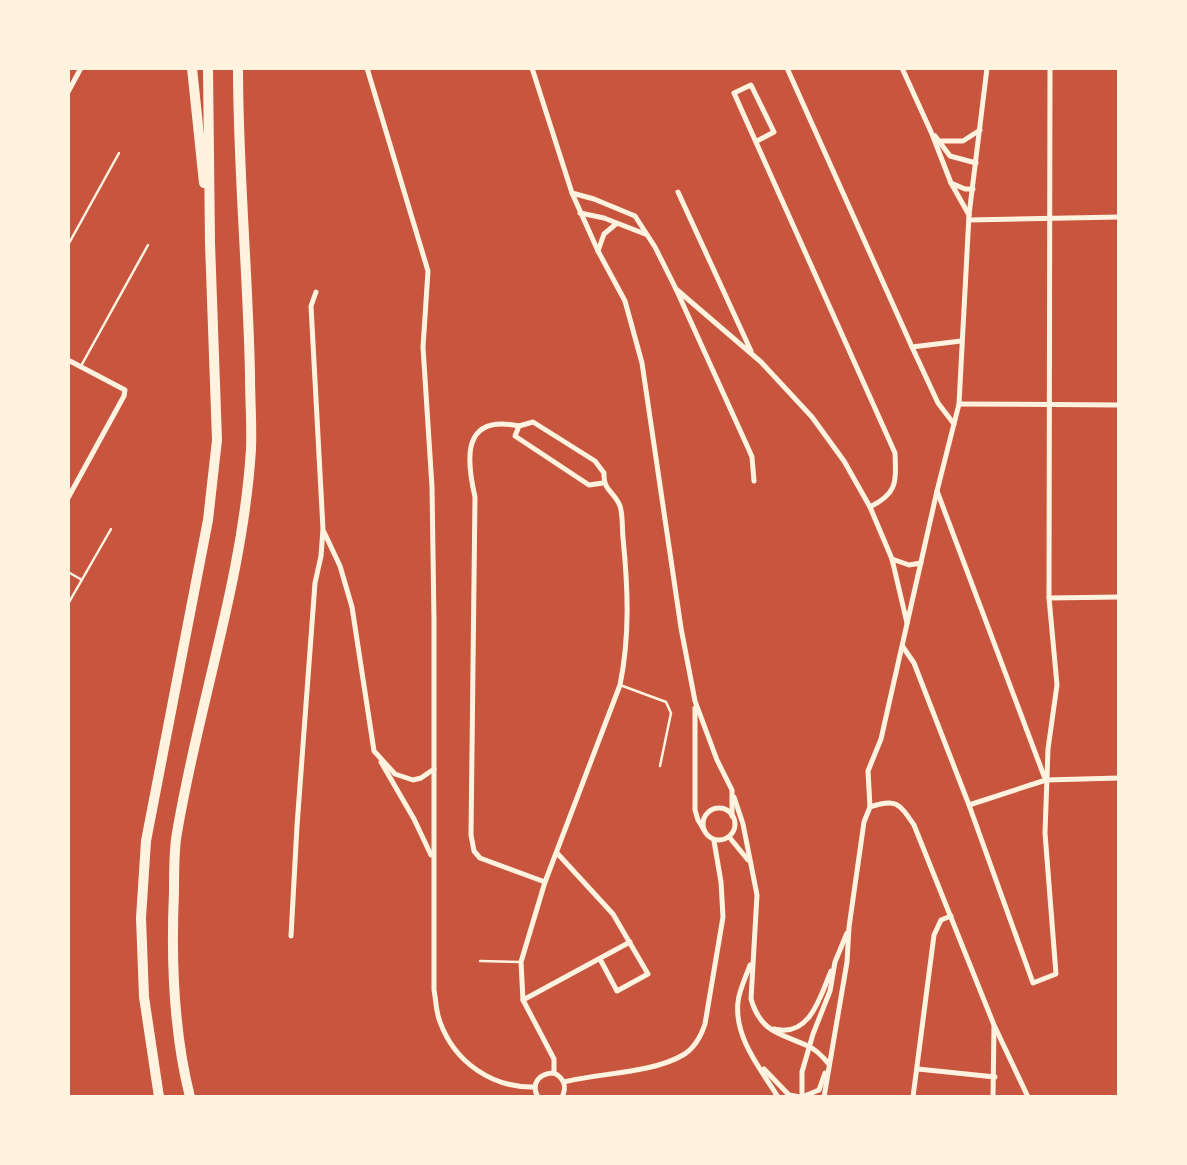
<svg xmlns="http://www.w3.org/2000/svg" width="1187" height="1165" viewBox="0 0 1187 1165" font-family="Karla,sans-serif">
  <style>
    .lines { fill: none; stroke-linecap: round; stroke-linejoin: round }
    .service { stroke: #fff3e0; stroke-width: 2.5 }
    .minor { stroke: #fff3e0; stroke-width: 5 }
    .motorway { stroke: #fff3e0; stroke-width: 10 }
  </style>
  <rect width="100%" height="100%" fill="#c8553d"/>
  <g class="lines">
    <g class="service">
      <path d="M68,245L119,153"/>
      <path d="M81,366L148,245"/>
      <path d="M68,572L82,580"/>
      <path d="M68,604L111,529"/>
      <path d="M620,685L666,702L671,713L660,766"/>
      <path d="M480,961L521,962"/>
    </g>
    <g class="minor">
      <path d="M367,68L428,271L423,347L432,487L434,620V990C436,1000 436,1012 440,1022C455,1063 493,1088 534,1087"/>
      <path d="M532,68L572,193L598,251L625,301L642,363L681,628L695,701L717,760L732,790V816"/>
      <path d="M787,68L912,347L938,403L954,424"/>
      <path d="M902,68L932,134L951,183L969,215"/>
      <path d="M68,92L81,68"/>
      <path d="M935,136L950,156L976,163"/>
      <path d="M757,141L774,132L751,85L734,93L895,453C896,482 898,493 870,507"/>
      <path d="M941,141H963L980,130"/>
      <path d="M951,183L965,189H973"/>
      <path d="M678,192L751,351"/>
      <path d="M572,193L594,199L635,216L655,247L676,289L749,450L752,457L754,481"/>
      <path d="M580,213L604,218L645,234"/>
      <path d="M969,220L1119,217"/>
      <path d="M598,251L604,234L616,224"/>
      <path d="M676,289L761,362L812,417L844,461L870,507L892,559L907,623"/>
      <path d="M912,347L961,341"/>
      <path d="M68,360L125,390L124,396L68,498"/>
      <path d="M959,404L1119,405"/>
      <path d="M519,426C462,414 466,458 475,497L471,835L474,851L480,858L545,882"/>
      <path d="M937,491L1044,776"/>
      <path d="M324,532L340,566L352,607L374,751L395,774L413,780L421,778L434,769"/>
      <path d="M892,559L909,565L921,563"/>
      <path d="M1049,598L1119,597"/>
      <path d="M903,647L914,663L969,805L1033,983L1056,974L1045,833L1048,749L1057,685L1049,598L1050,68"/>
      <path d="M695,708V810L698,820L704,830"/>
      <path d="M381,762L414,819L431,855"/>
      <path d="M734,797L743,824L757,895L751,999C761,1033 780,1033 808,1046C816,1049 823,1057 829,1064"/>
      <path d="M969,805L1046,780L1119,778"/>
      <path d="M870,807C896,798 899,803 914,825L994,1025L1028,1097"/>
      <circle cx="719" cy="824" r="16"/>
      <path d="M730,838L748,860"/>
      <path d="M557,853L613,914L648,974L617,991L600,959"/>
      <path d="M291,936L297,826L315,583L321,556L323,529L311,306L316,292"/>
      <path d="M750,965C746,977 739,990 738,1002C734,1037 760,1068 778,1097"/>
      <path d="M523,1000L630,942"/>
      <path d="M774,1029C810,1038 820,997 831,971"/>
      <path d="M764,1069L789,1095L800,1097"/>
      <path d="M918,1069L995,1077"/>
      <path d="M554,1073V1059L523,1000L521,962L545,882L620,685C630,636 628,588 623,538C622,529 623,515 620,506C614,491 603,491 604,473L595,461L533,422L519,426L515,436L589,485L603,483"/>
      <path d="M564,1082C599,1073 653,1073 683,1055C695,1048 701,1036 705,1024L723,917L721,882L714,841"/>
      <path d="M538,1097C530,1083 540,1073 554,1073C564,1078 567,1087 562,1097"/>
      <path d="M802,1097V1072L813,1034L830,991L835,962L847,933"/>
      <path d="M802,1097L819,1090L825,1073"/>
      <path d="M824,1097L847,962L849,927L864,822L870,807L868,771L881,739L937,491L959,404L969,215L987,68"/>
      <path d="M913,1097L934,935L941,920L951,916"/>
      <path d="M993,1097L994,1026"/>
    </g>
    <g class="motorway">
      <path d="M192,68L204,183"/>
      <path d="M159,1097L144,997L141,918L146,841L208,520L217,440L210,243L208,68"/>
      <path d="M190,1097C173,1030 171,960 174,892C174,874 174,856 176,839C197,708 243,581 251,449C252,425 250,400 250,375C248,273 238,171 238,68"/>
    </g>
  </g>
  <rect width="1187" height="1165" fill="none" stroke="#fff3e0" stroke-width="140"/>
</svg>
